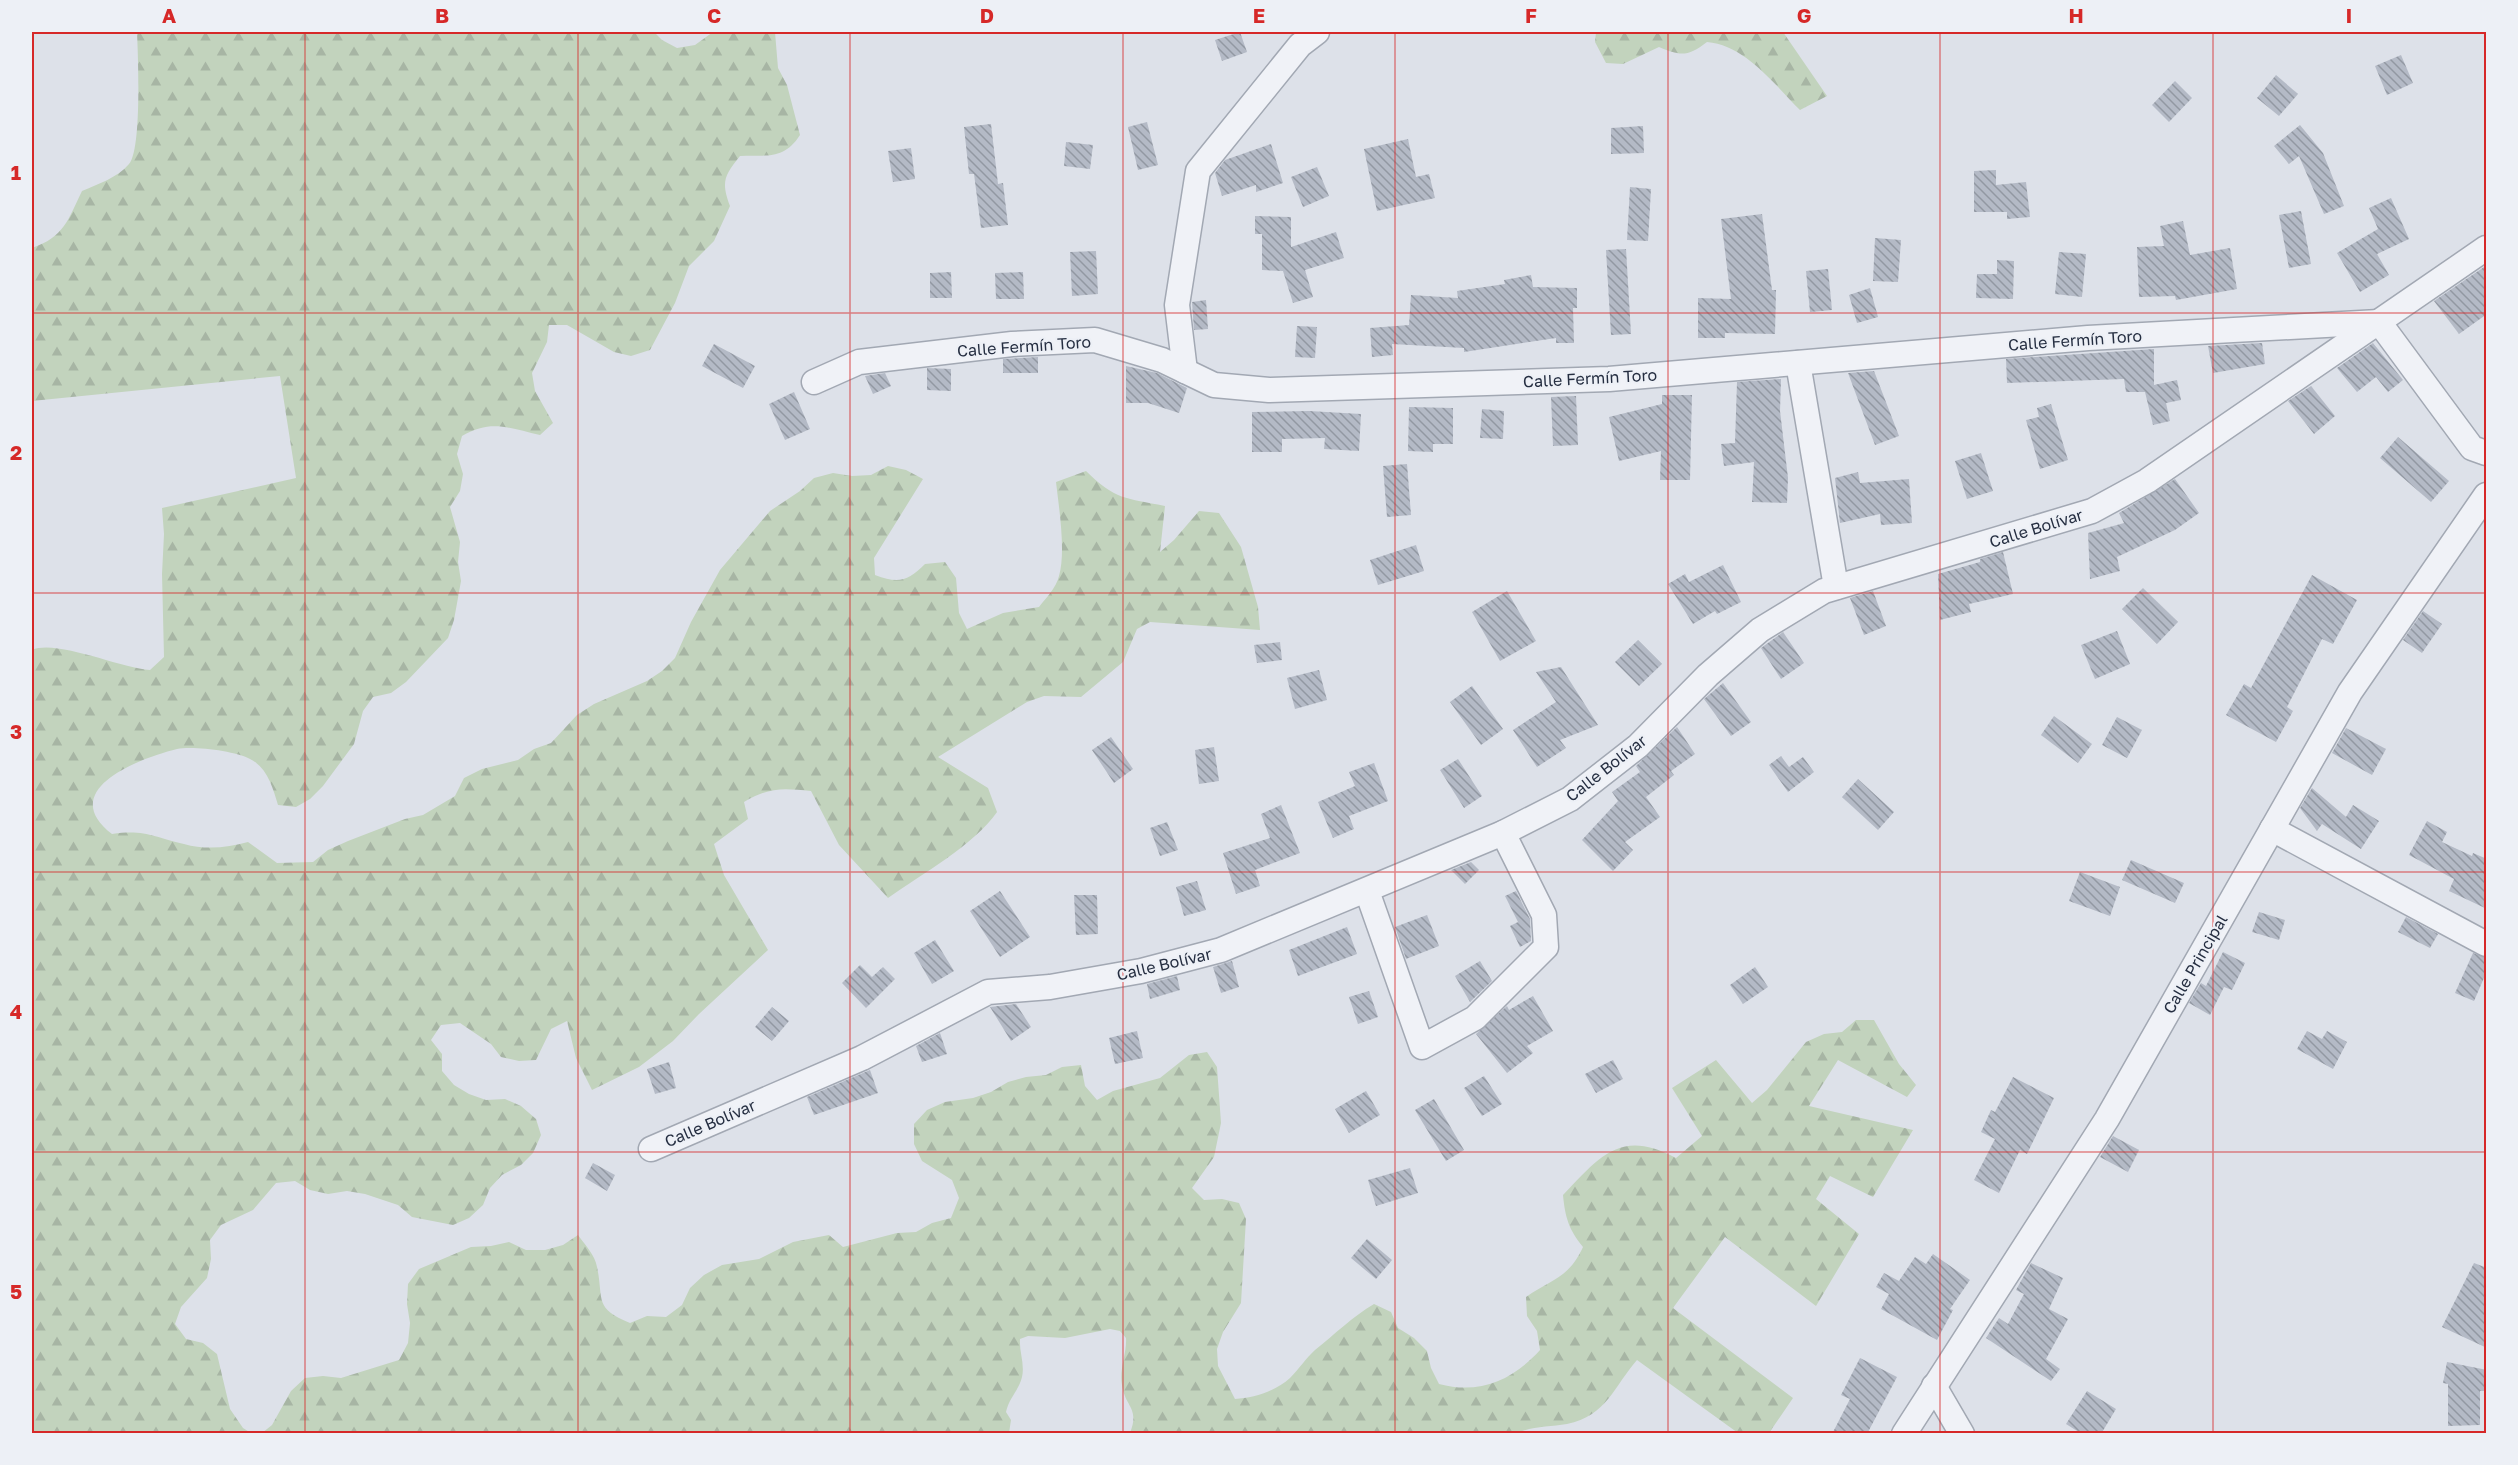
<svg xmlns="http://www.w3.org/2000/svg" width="2518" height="1465" viewBox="0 0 2518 1465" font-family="'Golos Text',sans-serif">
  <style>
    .forest { fill: url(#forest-firs) }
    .building { fill: url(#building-back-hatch) }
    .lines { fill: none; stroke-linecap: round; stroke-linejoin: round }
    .minor-casing { stroke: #a2a8b3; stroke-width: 27 }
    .minor { stroke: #f0f2f7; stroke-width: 24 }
    .grid { fill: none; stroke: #d62828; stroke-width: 1.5; stroke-opacity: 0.55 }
    .labels { text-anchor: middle; stroke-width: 4.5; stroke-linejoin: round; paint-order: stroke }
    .street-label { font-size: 16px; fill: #252e41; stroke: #edf0f6 }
    .neatline { fill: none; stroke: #d62828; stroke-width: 2 }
    .grid-label { font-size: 20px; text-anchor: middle; font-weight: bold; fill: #d62828 }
  </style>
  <defs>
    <pattern id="forest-firs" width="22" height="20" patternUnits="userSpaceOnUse" patternTransform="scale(1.5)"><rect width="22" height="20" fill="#c2d3bd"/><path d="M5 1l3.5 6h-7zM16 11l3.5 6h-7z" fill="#a7b5a4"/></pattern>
    <pattern id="building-back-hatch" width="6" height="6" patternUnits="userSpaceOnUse" patternTransform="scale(1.5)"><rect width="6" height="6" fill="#b4bac6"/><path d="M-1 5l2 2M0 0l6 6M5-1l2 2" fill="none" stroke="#9298a2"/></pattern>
  </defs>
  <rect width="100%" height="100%" fill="#dde1e9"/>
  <g class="forest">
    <path d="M137,32H654L662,40L677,48L695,45L713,32H775L778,68L787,85L800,135C784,160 767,155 740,156C724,176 721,182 730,206L714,241L689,266L675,303L650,350L631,356L614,352L567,325H549L547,342L532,373L535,391L553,423L540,435C509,428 491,419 462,436L457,454L463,474L460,491L450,507L460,542L458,562L461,581L454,620L448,638L406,682L391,693L373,697L363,711L354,744L323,786L310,799L296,807L278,805C273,788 267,767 250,759C235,751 194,746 177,749C140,758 55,790 112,834C144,829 154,837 184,844C205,850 227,848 248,842L277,863L313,862L328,850L348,841L405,819L423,815L455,796L464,778L482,769L518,760L534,749L551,743L577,715L594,704L647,681L662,671L675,658L691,622L720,570L770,511L800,491L814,478L833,473L852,476L871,475L888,466L906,470L923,479L874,558L875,575C899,584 908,581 925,564L945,562L956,578L959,613L967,629L1003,613L1039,607C1046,598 1056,588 1059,576C1066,552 1059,508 1056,482L1086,471C1115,500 1126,498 1165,506L1160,552L1174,540L1199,511L1219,513L1241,547L1258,607L1260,630L1150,622L1137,629L1123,662L1081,697L1044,696L1027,702L938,757L988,788L997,812C974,845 922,874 888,898L839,845L811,791C782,788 770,787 744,802L748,819L714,844L724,875L768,950L699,1014L673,1041L639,1067L592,1090L576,1058L567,1021L551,1029L536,1060L519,1061L501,1057L491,1044L460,1023L441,1025L431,1040L442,1054V1071L454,1085L469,1094L486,1100L505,1099L521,1106L536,1119L541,1135L533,1153L521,1165L502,1175L490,1188L483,1205L469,1218L453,1225L412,1217L398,1205L365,1194L347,1191L328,1194L310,1190L295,1181L276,1183L253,1210L221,1225L210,1240L211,1259L207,1278L181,1307L175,1324L186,1339L203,1343L217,1354L230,1409L243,1428L251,1433H32V650C56,639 120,668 150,670L164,657L162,574L164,534L162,508L296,478L280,376L32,401V248C64,237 68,220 82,191C98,184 117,178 129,164C142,149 138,54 137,32Z"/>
    <path d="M1596,32H1783L1827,96L1800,110C1774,84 1745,45 1707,42C1688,57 1680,56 1659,47L1623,64L1606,63L1595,42Z"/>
    <path d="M1856,1020H1874L1899,1064L1916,1085L1907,1097L1838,1060L1809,1106L1913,1130L1873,1197L1830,1176L1816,1199L1859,1234L1816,1306L1725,1237L1673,1308L1793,1398L1769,1433H1738L1637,1360C1614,1386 1607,1416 1567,1424C1550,1427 1533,1426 1517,1433H1130C1140,1408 1125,1407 1122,1385C1119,1369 1127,1353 1126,1338L1120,1331L1110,1329L1065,1338L1028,1336L1020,1339C1019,1352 1025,1364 1022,1377C1019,1390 1009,1398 1006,1412L1011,1420L1009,1433H262L272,1425L291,1391L305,1378L323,1376L341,1378L399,1360L408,1343L410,1323L407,1304L408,1284L419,1269L471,1247L491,1246L509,1242L526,1250H545L563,1245L578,1235C585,1245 595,1255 597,1267C604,1299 593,1308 630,1323L647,1316L666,1317L682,1305L690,1288L704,1275L722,1265L759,1259L793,1242L829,1235L843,1247L897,1233L916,1232L932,1223L951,1218L959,1198L952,1180L922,1161L914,1144V1124L927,1110L945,1102L973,1098L991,1092L1008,1082L1026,1077L1046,1075L1062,1067L1081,1065L1085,1086L1097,1100L1113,1091L1160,1078L1189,1055L1207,1052L1217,1067L1221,1123L1214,1157L1192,1188L1204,1200L1222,1199L1239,1203L1246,1219L1241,1303L1223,1332L1217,1349L1218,1366L1235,1399C1254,1398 1276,1391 1290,1378C1299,1369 1306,1358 1315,1350C1335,1334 1352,1317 1374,1304L1391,1312L1398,1328L1414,1338L1427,1351L1431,1368L1439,1384C1480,1395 1513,1380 1540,1350L1537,1331L1527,1316L1526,1297C1552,1279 1569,1278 1583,1247C1569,1230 1565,1217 1563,1195C1600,1156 1621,1128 1676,1158L1702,1136L1672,1088L1716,1060L1752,1103L1767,1090L1806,1042L1824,1034L1842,1032Z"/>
  </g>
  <g class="building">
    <path d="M1240,32L1247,52L1222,61L1215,40Z"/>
    <path d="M2401,55L2413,83L2387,95L2375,66Z"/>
    <path d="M2276,75L2298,94L2279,116L2257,98Z"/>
    <path d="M2175,81L2192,98L2169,122L2152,105Z"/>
    <path d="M1147,122L1158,165L1138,170L1128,127Z"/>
    <path d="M991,124L998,184L1003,183L1008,225L981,228L974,174H969L964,127Z"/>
    <path d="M2300,125L2323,153L2344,206L2324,214L2299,156L2289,164L2274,146Z"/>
    <path d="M1643,126L1644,153L1611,154V128Z"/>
    <path d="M1408,139L1416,177L1429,174L1435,198L1377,211L1364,149Z"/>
    <path d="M1066,142L1093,145L1090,169L1064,166Z"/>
    <path d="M1271,144L1283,183L1256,192V185L1222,196L1215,173L1225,160Z"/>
    <path d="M911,148L915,179L893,182L888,151Z"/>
    <path d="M1317,167L1329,196L1303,207L1291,177Z"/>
    <path d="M1996,170V185L2026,182L2030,217L2007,219V212H1974V171Z"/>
    <path d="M1630,187L1651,189L1648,241L1627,240Z"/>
    <path d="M2391,198L2409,239L2377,254L2389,275L2360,292L2337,253L2378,229L2369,208Z"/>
    <path d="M2301,211L2311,264L2289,268L2279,215Z"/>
    <path d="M1762,214L1772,290H1776L1775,334L1725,333V338H1698V298L1731,299L1721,219Z"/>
    <path d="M1255,216L1291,217V247L1336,232L1344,258L1305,270L1313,297L1293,303L1283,271L1262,270V234H1255Z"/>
    <path d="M2183,221L2190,255L2230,248L2237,289L2176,300L2175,296L2139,297L2137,247L2164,246L2160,226Z"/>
    <path d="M1875,238L1901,240L1898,282L1873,281Z"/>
    <path d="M1626,249L1631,334L1611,335L1606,250Z"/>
    <path d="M1096,251L1098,294L1072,296L1070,252Z"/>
    <path d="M2059,252L2086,254L2082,297L2055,294Z"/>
    <path d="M1997,260L2014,261L2013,299L1976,298L1977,274H1997Z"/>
    <path d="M2487,265V314L2459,334L2434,301Z"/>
    <path d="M1828,269L1832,310L1810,312L1806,271Z"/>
    <path d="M951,272L952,298H930V273Z"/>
    <path d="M1023,272L1024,299H996L995,273Z"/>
    <path d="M1531,275L1533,287L1577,288V308H1573L1574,343H1556V338L1464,352V348L1392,344L1393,355L1372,357L1370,328L1409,325L1411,295L1458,298L1457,291L1505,284L1504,280Z"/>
    <path d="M1870,288L1878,317L1857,323L1849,295Z"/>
    <path d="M1206,300L1208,329L1194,330L1192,302Z"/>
    <path d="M1297,326L1317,327L1315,358L1295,357Z"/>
    <path d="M2262,343L2265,364L2213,373L2208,346Z"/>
    <path d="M2373,343L2403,380L2388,392L2376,377L2357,392L2337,368Z"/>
    <path d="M714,344L755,366L743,388L702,366Z"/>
    <path d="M2154,349V385L2177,380L2181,400L2166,403L2170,421L2153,425L2145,392H2126L2124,379L2007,383L2006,359Z"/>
    <path d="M1038,357V373H1003V359Z"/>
    <path d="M1126,366L1157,373L1187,388L1179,413L1148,403H1126Z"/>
    <path d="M927,368L951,369V391L927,390Z"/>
    <path d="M1874,371L1899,436L1875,445L1848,373Z"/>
    <path d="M885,373L891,386L873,394L865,376Z"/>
    <path d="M1781,379L1780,411L1788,478L1787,503L1752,502L1754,462L1724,466L1721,444L1735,443L1737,382Z"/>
    <path d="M2311,386L2335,416L2314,434L2288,401Z"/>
    <path d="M794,392L810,429L785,440L769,404Z"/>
    <path d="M1662,395H1692L1690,480H1660L1661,451L1619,461L1609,417L1662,404Z"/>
    <path d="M1576,396L1578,445L1553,446L1551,397Z"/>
    <path d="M2051,404L2068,460L2040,469L2026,420L2039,417L2037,408Z"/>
    <path d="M1409,407L1453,408V444H1433V452L1408,451Z"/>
    <path d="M1482,409L1504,411L1503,439L1480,438Z"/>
    <path d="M1309,411L1361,414L1359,451L1324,449L1325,438L1282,439V452H1252V412Z"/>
    <path d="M2398,437L2449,481L2431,502L2380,458Z"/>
    <path d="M1981,453L1993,491L1967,499L1955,461Z"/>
    <path d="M1407,464L1411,515L1387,517L1383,466Z"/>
    <path d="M1858,472L1860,483L1909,479L1912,523L1881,525L1880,514L1840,523L1835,478Z"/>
    <path d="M2175,479L2199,513L2175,530L2117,557L2120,571L2090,579L2088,533L2124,523L2119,513Z"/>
    <path d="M1416,545L1424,571L1378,585L1370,560Z"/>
    <path d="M2003,552L2013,594L1969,604L1971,612L1940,620L1938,574L1980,562V559Z"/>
    <path d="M1723,565L1741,602L1717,614L1715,611L1693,624L1668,584L1685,574L1689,582Z"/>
    <path d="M2312,575L2357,600L2333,644L2322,639L2287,707L2293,711L2276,742L2226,715L2244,684L2251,688Z"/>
    <path d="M2143,588L2178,622L2157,644L2122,609Z"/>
    <path d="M1507,591L1536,641L1500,661L1472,612Z"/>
    <path d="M1873,591L1886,626L1864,635L1850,598Z"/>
    <path d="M2423,611L2442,624L2422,653L2403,640Z"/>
    <path d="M2117,631L2130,664L2095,679L2081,645Z"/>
    <path d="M1783,632L1804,663L1781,679L1761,648Z"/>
    <path d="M1638,640L1662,664L1639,686L1615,662Z"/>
    <path d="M1280,642L1282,660L1257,663L1254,645Z"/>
    <path d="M1561,667L1598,725L1560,740L1566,748L1537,767L1513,730L1556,702L1536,672Z"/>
    <path d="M1319,670L1327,700L1295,709L1287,678Z"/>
    <path d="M1723,683L1751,722L1731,736L1704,699Z"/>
    <path d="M1472,686L1503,729L1481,745L1450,702Z"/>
    <path d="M2054,716L2092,744L2078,763L2041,735Z"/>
    <path d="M2117,717L2142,730L2127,758L2102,745Z"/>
    <path d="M1677,727L1695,754L1671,771L1674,775L1646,797L1660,817L1625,842L1633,850L1613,871L1582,840L1618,801L1612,792L1640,772L1636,766Z"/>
    <path d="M2346,728L2386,749L2372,775L2332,753Z"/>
    <path d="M1111,737L1133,769L1114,783L1092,750Z"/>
    <path d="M1214,747L1219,781L1199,784L1195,750Z"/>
    <path d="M1781,756L1789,767L1803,757L1814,772L1788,792L1769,765Z"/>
    <path d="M1458,759L1482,796L1464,808L1440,770Z"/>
    <path d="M1374,763L1388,801L1349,816L1354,829L1333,838L1318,802L1355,786L1349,772Z"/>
    <path d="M1858,779L1894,812L1878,830L1842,797Z"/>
    <path d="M2312,788L2346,817L2353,805L2379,821L2361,849L2322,824L2317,831L2300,808Z"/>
    <path d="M1281,805L1300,853L1255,870L1260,886L1236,894L1223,853L1270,838L1261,814Z"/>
    <path d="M2427,821L2447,832L2442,842L2472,856L2473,853L2487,859V909L2449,891L2454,879L2409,855Z"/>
    <path d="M1167,822L1178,850L1160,856L1150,828Z"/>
    <path d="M2131,860L2184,883L2175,903L2122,880Z"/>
    <path d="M1471,862L1479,870L1465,884L1451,870Z"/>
    <path d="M2080,872L2120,887L2110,916L2069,901Z"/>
    <path d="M1197,881L1206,910L1184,916L1176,887Z"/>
    <path d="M1000,891L1030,937L1000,957L970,911Z"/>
    <path d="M1516,891L1530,919L1531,941L1520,947L1510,926L1518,922L1505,896Z"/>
    <path d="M1074,895H1097L1098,934L1076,935Z"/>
    <path d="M2259,912L2285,920L2279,940L2252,932Z"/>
    <path d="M1427,915L1439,946L1406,959L1395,927Z"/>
    <path d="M2406,917L2438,934L2430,948L2398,932Z"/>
    <path d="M1347,927L1357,954L1298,976L1289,950Z"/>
    <path d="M935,940L954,971L932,984L914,953Z"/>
    <path d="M2223,952L2245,963L2232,990L2224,987L2210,1015L2189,1003L2201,983L2206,986Z"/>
    <path d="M2473,953L2487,958V971L2474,1001L2455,993Z"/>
    <path d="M1232,961L1239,987L1221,993L1213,967Z"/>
    <path d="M1480,961L1492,981L1470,1002L1455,976Z"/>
    <path d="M860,965L872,977L883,967L895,979L866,1008L842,983Z"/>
    <path d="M1755,967L1768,987L1743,1004L1730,985Z"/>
    <path d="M1177,976L1180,990L1150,999L1147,984Z"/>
    <path d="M1369,991L1378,1017L1358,1024L1349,997Z"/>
    <path d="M1533,996L1553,1031L1527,1046L1533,1053L1507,1073L1476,1034L1507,1006L1509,1010Z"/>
    <path d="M1016,1004L1031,1027L1011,1041L990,1007Z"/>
    <path d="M772,1007L789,1021L772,1041L755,1027Z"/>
    <path d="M1137,1031L1143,1058L1115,1064L1109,1038Z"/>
    <path d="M2307,1031L2322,1039L2327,1031L2347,1042L2333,1069L2297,1049Z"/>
    <path d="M940,1033L947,1054L922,1062L916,1046Z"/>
    <path d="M1613,1060L1623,1079L1596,1093L1585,1074Z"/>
    <path d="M669,1062L676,1088L655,1094L647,1069Z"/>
    <path d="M870,1070L878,1093L814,1115L807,1097Z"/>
    <path d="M1484,1076L1502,1104L1482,1116L1464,1088Z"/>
    <path d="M2013,1077L2054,1098L2027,1154L2020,1150L1999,1193L1974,1180L1995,1139L1981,1132L1991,1110L1995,1112Z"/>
    <path d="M1366,1091L1380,1115L1349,1133L1335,1109Z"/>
    <path d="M1434,1099L1464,1150L1446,1161L1415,1110Z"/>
    <path d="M2113,1136L2139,1150L2128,1172L2100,1157Z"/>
    <path d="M593,1163L615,1175L607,1191L585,1178Z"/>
    <path d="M1410,1168L1418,1193L1376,1206L1368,1180Z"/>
    <path d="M1367,1239L1392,1260L1376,1279L1351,1258Z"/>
    <path d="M1933,1254L1970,1280L1950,1309L1953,1310L1937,1340L1881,1309L1889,1294L1876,1287L1884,1273L1899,1281L1915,1257L1926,1264Z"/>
    <path d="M2031,1263L2063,1278L2049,1309L2068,1319L2046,1359L2060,1369L2051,1381L1986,1338L1999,1318L2008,1324L2024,1294L2016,1290Z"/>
    <path d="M2474,1263L2487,1268V1348L2442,1327Z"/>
    <path d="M1860,1358L1897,1377L1867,1434H1832L1850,1399L1841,1395Z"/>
    <path d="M2447,1362L2487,1370L2484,1391H2480V1425L2448,1426V1384L2443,1383Z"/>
    <path d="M2087,1391L2116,1409L2101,1434H2082L2066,1424Z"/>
  </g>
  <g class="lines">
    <defs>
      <g id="minor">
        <path d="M1798,363L1836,587"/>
        <path d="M1185,371L1177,305L1198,171L1300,45L1317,32"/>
        <path d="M814,382L859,362L1012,344L1095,340L1162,360L1214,385L1269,390L1609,379L2088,338L2379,322L2472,448L2486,453"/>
        <path d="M2272,829L2486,944"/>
        <path d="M1367,891L1422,1047L1475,1018L1546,947L1544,915L1503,833"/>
        <path d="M651,1149L862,1058L988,992L1050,987L1141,971L1221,950L1503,833L1570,799L1638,746L1708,675L1760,630L1824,591L2092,511L2147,481L2486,248"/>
        <path d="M1934,1386L1962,1434"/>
        <path d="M1904,1434L2107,1119L2350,692L2486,495"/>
      </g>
    </defs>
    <use href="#minor" class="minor-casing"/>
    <use href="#minor" class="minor"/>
  </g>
  <path class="grid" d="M305,32V1434M578,32V1434M850,32V1434M1123,32V1434M1395,32V1434M1668,32V1434M1940,32V1434M2213,32V1434M32,313H2486M32,593H2486M32,872H2486M32,1152H2486"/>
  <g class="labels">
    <g class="street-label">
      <text transform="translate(2075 340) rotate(-4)" y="6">Calle Fermín Toro</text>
      <text transform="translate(1024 346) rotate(-4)" y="6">Calle Fermín Toro</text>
      <text transform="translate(1590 378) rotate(-3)" y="6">Calle Fermín Toro</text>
      <text transform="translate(2036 528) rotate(-17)" y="6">Calle Bolívar</text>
      <text transform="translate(1606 768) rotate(-38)" y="6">Calle Bolívar</text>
      <text transform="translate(1164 964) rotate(-13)" y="6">Calle Bolívar</text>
      <text transform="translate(2195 964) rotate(-60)" y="6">Calle Principal</text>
      <text transform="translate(710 1123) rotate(-23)" y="6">Calle Bolívar</text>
    </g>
  </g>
  <rect width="2518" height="1465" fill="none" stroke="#edf0f6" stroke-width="66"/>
  <rect x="33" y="33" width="2452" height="1399" class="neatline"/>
  <g class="grid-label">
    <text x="169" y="23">A</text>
    <text x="442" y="23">B</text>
    <text x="714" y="23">C</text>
    <text x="987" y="23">D</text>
    <text x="1259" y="23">E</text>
    <text x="1531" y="23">F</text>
    <text x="1804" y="23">G</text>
    <text x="2076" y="23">H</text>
    <text x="2349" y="23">I</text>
    <text x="16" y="180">1</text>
    <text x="16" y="460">2</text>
    <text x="16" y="739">3</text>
    <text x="16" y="1019">4</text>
    <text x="16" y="1299">5</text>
  </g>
</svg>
